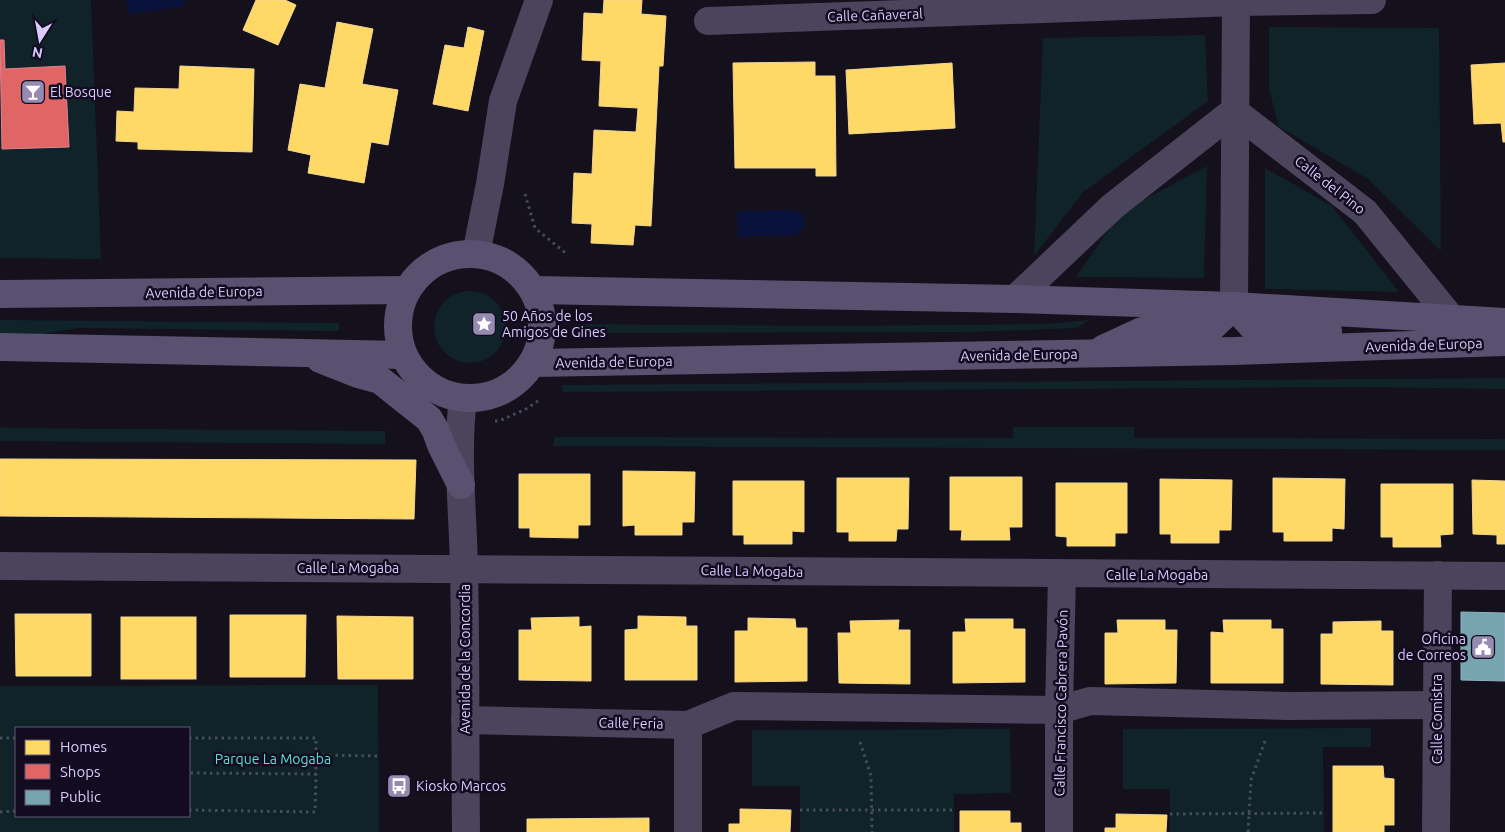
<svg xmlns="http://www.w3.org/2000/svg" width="1505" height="832" viewBox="0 0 1505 832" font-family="Ubuntu,sans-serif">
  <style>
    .green { fill: #102328; fill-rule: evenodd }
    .water { fill: #09123a }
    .homes { fill: #ffd966; stroke: #f4d594 }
    .shops { fill: #e06666; stroke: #de8494 }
    .public { fill: #76a5af; stroke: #94b0c7 }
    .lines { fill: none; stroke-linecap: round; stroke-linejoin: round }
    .path { stroke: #454d5d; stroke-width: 3; stroke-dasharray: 2.5 4; stroke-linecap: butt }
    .pedestrian { stroke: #4a445d; stroke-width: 28 }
    .minor { stroke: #4a445d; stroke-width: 28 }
    .secondary { stroke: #585170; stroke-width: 28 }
    .labels { text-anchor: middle; stroke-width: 5; stroke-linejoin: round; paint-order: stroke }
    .street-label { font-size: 14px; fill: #dacbff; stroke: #130c20 }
    .poi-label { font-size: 14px; fill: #dacbff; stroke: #130c20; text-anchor: start }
    .park-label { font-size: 14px; fill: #54e2d7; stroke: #130c20 }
  </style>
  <rect width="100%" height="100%" fill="#14101c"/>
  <g class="green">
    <path d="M0,0H91L101,259L0,258Z"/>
    <path d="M1269,27L1439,28L1441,251L1368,179L1279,127L1269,89Z"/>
    <path d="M1205,35L1208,101L1083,192L1034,256L1043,38Z"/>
    <path d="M1207,166L1204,278L1076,277L1121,212Z"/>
    <path d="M1265,168L1332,206L1399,292L1265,289Z"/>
    <circle cx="470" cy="327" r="36"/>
    <path d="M0,320L339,323V331L80,328L30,336L0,335Z"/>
    <path d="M1089,320L1077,328L966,332L577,333L576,324L844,326L1046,324Z"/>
    <path d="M1505,378V389L1362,387L563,392L561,385Z"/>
    <path d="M0,427L14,428L385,431V444L0,441Z"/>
    <path d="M1013,427H1134V438L1505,439V450L553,446L555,437L1013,438Z"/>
    <path d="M378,685L379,832H0V686ZM16,728H189V816H16Z"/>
    <path d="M1371,728V747H1323L1324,832H1170V789H1123V729Z"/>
    <path d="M1010,729L1011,793L954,794V832H800V786H752V730Z"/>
  </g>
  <g class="water">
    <path d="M126,0H185V6L128,14Z"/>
    <path d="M792,210L803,215L806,226L796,235L738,237L737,211Z"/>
  </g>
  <g class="homes">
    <path d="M256,0H285L296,5L278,45L243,30Z"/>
    <path d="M604,0H642L641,14L666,16L663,66H659L651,226L635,225L633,245L591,243L592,224L572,223L574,173L592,174L594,130L636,132L638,108L599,106L601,61L582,60L584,13L603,14Z"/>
    <path d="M337,22L373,29L362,84L398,90L388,145L371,142L364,183L308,173L311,155L288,150L300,84L325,88Z"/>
    <path d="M468,27L484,31L468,111L433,104L445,45L464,48Z"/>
    <path d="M815,62V76H835L836,176H816V168H735L733,63Z"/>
    <path d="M952,63L955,128L849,134L846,70Z"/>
    <path d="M1505,63V142H1503L1501,123L1474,124L1471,65Z"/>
    <path d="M180,66L254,69L252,152L138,149V142L116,141L117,111L134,112L135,88L179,89Z"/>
    <path d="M0,459L416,460L414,519L0,516Z"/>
    <path d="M623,471L695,472L694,522H682V535H635V525L623,526Z"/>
    <path d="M519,474H590V525H578V538L530,537V528H519Z"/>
    <path d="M950,477H1022V527H1009L1010,540H961L962,530H950Z"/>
    <path d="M837,478H909L908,529H897L896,541H849V532H837Z"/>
    <path d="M1273,478L1345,479L1344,529L1332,528V541H1284V532H1273Z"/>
    <path d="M1160,479L1232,480L1231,530H1219V543H1171V534H1160Z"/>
    <path d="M1472,480L1505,481V544H1497V535L1473,534Z"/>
    <path d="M733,481H804V532L792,531V544H744V535H733Z"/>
    <path d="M1056,483H1127V533H1115V546H1067V537L1056,536Z"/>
    <path d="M1381,484H1453V534L1440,535L1441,547H1393V537H1381Z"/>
    <path d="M15,614H91V676H16Z"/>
    <path d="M230,615H306L305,677H230Z"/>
    <path d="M337,616L413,617V679H338Z"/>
    <path d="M638,616L686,617V626H697V680H625V630L638,629Z"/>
    <rect x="121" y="617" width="75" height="62"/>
    <path d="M579,617V627L591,626V681L519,680V630H532L531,618Z"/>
    <path d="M748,618L795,619L796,628H807V681L735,682V631H748Z"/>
    <path d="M965,619H1013V629H1025V682L953,683V632H966Z"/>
    <path d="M899,620L898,630H910V684L839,683L838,633H851L850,621Z"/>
    <path d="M1117,620H1165V630H1177L1176,683L1105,684V633H1118Z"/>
    <path d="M1223,620H1271V629H1283V683H1211V632L1224,633Z"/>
    <path d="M1381,621V631H1393V685L1321,684V634H1333V622Z"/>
    <path d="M1333,766H1383L1384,778L1394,779V825H1384V832H1333Z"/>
    <path d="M740,809L791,810L790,832H729V824H740Z"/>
    <path d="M960,811H1010V823H1021V832H960Z"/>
    <path d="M1116,814L1167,815L1166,832H1105V828H1116Z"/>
    <path d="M649,818V832H527V819Z"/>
  </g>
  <path class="shops" d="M0,40H4L5,69L65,66L69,147L2,149Z"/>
  <path class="public" d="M1461,612L1505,613V681L1461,680Z"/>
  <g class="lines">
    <g class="path">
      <path d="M525,194L535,228L568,255"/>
      <path d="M495,421H499L526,409L541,399"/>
      <path d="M0,738H16"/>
      <path d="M189,738H316V774L189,773"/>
      <path d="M860,742L871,776L872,832"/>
      <path d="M316,755L379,756"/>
      <path d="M189,810L315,812L316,774"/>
      <path d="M800,810H954"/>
      <path d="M0,812L16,811"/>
      <path d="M1170,814L1324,813"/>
      <path d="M1248,832L1251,780L1265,741"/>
    </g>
    <path class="pedestrian" d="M688,725L734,706L1059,710L1090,701L1288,706L1437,705"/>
    <g class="minor">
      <path d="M708,21L1236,2L1372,0"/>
      <path d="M476,254L490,184L503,101L539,0"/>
      <path d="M1015,299L1113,206L1234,111L1365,212L1451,318"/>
      <path d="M1234,306L1236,0"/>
      <path d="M463,398C456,455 463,512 464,569C466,657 465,744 466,832"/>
      <path d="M0,566L1505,576"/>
      <path d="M465,720L688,725V832"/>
      <path d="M1059,832V710L1062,574"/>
      <path d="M1436,832L1438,575"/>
    </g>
    <g class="secondary">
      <circle cx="470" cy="326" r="72"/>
      <path d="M534,290L1015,299L1234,306L1505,322"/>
      <path d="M0,294L407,290"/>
      <path d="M1234,306L1253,327L1320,329L1328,331"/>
      <path d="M0,347L403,355"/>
      <path d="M1103,349L1142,331L1211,328L1234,306"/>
      <path d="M320,359L358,374L380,380L429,419L436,431L441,445L461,485"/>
      <path d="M533,363L1234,351L1505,342"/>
    </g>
  </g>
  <defs>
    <symbol id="bar-square" viewBox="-11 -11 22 22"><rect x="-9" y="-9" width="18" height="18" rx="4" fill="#958ab0" stroke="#130c20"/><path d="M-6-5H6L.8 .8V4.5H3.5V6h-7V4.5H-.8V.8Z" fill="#fff"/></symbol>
    <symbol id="sight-square" viewBox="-11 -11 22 22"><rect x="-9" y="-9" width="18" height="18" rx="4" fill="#958ab0" stroke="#130c20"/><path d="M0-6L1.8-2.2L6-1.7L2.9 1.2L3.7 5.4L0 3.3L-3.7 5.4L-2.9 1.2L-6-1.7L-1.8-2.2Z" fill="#fff"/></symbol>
    <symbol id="civic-square" viewBox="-11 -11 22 22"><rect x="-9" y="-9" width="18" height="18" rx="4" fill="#958ab0" stroke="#130c20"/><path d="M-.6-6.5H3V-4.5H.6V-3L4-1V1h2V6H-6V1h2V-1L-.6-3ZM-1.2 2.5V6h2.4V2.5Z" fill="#fff"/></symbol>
    <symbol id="bus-square" viewBox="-11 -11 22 22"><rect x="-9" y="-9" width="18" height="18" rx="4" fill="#958ab0" stroke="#130c20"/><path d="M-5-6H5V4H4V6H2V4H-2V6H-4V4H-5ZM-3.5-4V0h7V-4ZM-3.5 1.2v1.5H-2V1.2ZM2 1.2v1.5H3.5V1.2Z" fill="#fff"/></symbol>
  </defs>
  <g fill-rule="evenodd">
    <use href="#bar-square" x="19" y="78" width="28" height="28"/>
    <use href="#sight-square" x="470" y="310" width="28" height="28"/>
    <use href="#civic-square" x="1469" y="633" width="28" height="28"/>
    <use href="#bus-square" x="385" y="772" width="28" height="28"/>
  </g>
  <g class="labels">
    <g class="street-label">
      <text transform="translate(875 15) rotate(-2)" y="5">Calle Cañaveral</text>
      <text transform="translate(1330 185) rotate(38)" y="5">Calle del Pino</text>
      <text transform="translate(204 292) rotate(-1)" y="5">Avenida de Europa</text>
      <text transform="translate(1424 345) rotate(-2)" y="5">Avenida de Europa</text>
      <text transform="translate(1019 355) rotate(-1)" y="5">Avenida de Europa</text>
      <text transform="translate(614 362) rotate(-1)" y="5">Avenida de Europa</text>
      <text x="348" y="573">Calle La Mogaba</text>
      <text transform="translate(752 571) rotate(1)" y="5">Calle La Mogaba</text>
      <text x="1157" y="580">Calle La Mogaba</text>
      <text transform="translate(465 659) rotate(-90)" y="5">Avenida de la Concordia</text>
      <text transform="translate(1061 703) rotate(-89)" y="5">Calle Francisco Cabrera Pavón</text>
      <text transform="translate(1437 719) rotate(-90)" y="5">Calle Comistra</text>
      <text transform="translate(631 723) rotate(1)" y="5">Calle Feria</text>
    </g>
    <g class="poi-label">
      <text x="50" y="97">El Bosque</text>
      <text x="502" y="321">50 Años de los<tspan x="502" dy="16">Amigos de Gines</tspan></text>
      <text x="1466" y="644" text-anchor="end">Oficina<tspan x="1466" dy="16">de Correos</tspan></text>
      <text x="416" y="791">Kiosko Marcos</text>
    </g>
    <g class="park-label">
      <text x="273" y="764">Parque La Mogaba</text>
    </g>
  </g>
  <rect x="15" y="727" width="175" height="90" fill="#130c20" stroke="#635879"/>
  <rect x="25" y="740" width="25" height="15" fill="#ffd966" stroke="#635879"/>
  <text x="60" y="752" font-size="15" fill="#dacbff">Homes</text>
  <rect x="25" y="764" width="25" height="15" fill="#e06666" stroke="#635879"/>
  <text x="60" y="777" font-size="15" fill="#dacbff">Shops</text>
  <rect x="25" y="790" width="25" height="15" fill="#76a5af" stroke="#635879"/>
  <text x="60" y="802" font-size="15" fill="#dacbff">Public</text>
  <g transform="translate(40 40) rotate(191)" stroke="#130c20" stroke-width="4" paint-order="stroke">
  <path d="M0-4L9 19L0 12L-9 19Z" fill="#dacbff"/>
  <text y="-8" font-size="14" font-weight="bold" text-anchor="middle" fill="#dacbff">N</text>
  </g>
</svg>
